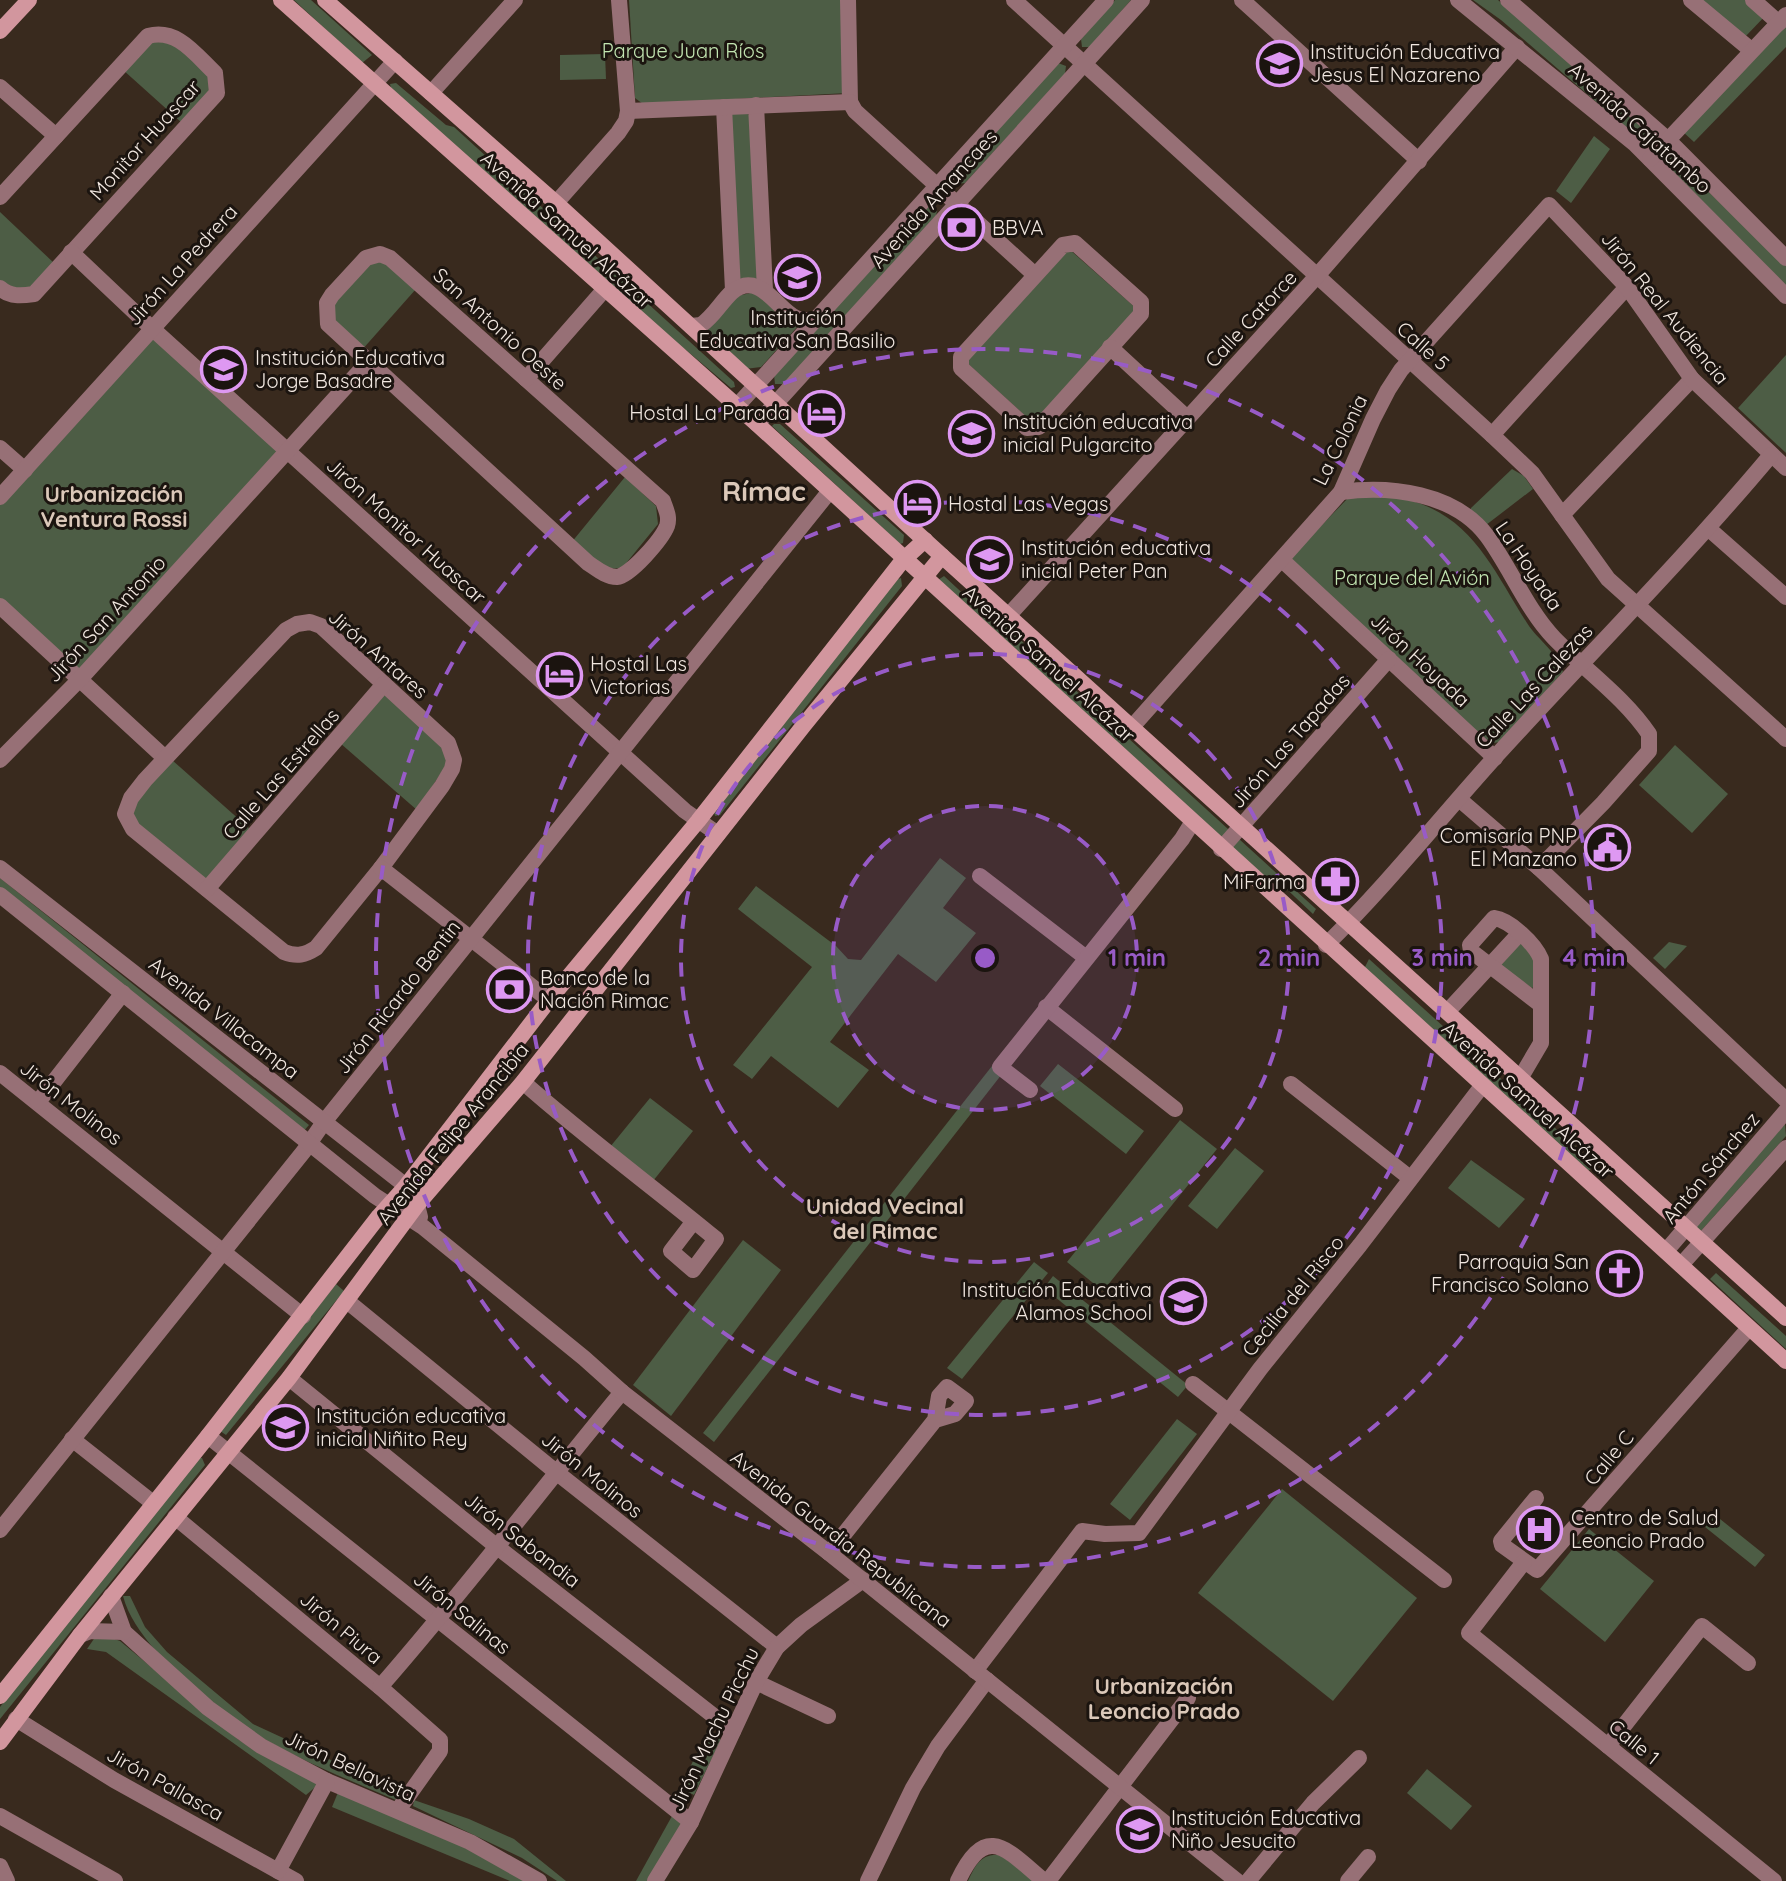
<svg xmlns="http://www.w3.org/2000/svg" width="1786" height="1881" viewBox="0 0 1786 1881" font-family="Quicksand,sans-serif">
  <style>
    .green { fill: #4d5d45 }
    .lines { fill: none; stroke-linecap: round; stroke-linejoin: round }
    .minor { stroke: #977076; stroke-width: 16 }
    .tertiary { stroke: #977076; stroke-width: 16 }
    .secondary { stroke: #d2969e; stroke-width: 16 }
    .ring { fill: none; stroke: #985bc7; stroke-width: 4; stroke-dasharray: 14 10 }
    .labels { text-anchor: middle; stroke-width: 6; stroke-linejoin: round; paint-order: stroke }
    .park-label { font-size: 20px; fill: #c2e5b1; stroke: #1b140f }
    .poi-label { font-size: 20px; fill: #f1e7e0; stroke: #1b140f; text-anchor: start }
    .street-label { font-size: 20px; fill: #f1e7e0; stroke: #1b140f }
    .neighbourhood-label { font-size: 22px; font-weight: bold; fill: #dbc8b9; stroke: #1b140f }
    .district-label { font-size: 28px; font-weight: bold; fill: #dbc8b9; stroke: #1b140f }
    .centre { fill: #985bc7; stroke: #1b140f; stroke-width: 4 }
    .ring-label { font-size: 24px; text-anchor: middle; font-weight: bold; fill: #985bc7; stroke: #1b140f; stroke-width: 6; stroke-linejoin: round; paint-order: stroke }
  </style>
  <rect width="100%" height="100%" fill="#392a1e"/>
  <g class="green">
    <path d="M294,0H311L372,55L362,63Z"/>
    <path d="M629,0H847L848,93L643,104L635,98Z"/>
    <path d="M1115,0H1131L1090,47H1082L1081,39Z"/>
    <path d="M1473,0H1498L1652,134V142L1644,143L1501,20Z"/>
    <path d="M1699,0H1751L1767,14L1744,38Z"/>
    <path d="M1786,25V47L1694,142L1682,131Z"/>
    <path d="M170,38L212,74L213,89L181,122L122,69L152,40Z"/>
    <path d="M605,54L606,79L560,80V55Z"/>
    <path d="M1058,63L1066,66L1065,74L965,183L957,184L954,177Z"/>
    <path d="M396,83L446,125L454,127L734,382L735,387L731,388L686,350L676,347L391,88L390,84Z"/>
    <path d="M745,112L749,115L758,279L739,282L729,116L732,113Z"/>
    <path d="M1594,136L1610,149L1571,203L1556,191Z"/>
    <path d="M1667,152L1786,266V289L1661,160L1660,156Z"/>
    <path d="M929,206L937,211L936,216L784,384H775L774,375Z"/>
    <path d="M0,212L55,264L32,290L0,286Z"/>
    <path d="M1069,249L1137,309L1033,423L966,362Z"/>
    <path d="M380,259L416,289L361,351L329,321V302L364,265Z"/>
    <path d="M755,292L798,326L761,367L745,369L706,332L737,296Z"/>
    <path d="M153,338L276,450V456L82,669L74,668L0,600V503Z"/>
    <path d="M1786,355V453L1738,408Z"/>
    <path d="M774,424H780L904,535L903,543L900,544L772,426Z"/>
    <path d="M1512,469L1524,476L1533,489L1486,525L1470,512L1471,508Z"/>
    <path d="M625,477L656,506L658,524L623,567C603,574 586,554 571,543Z"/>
    <path d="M1350,496C1367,497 1388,495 1405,499C1472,515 1493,570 1527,623C1537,639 1559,654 1563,672L1499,742L1489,744L1290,558Z"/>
    <path d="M944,576L984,613L995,617L1316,909L1313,914L1277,880L1263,876L938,580Z"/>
    <path d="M901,578L902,586L720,815L715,816L714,812L895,580Z"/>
    <path d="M388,695L445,744L450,759L417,810L340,743L382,696Z"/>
    <path d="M1675,745L1728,794L1692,833L1639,785Z"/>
    <path d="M172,760L250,829L207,879L202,878L132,824L129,808Z"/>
    <path d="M940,858L966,878L943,908L976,933L936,982L898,954L830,1042L869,1070L838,1108L771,1056L752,1079L733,1065L812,967L738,909L756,886L836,946L848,959L861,960Z"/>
    <path d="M0,878L309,1125L302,1133L0,888Z"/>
    <path d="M1669,942L1687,946L1665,969L1653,958Z"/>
    <path d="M1520,943L1537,957V986L1532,988L1500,966Z"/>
    <path d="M1369,959L1596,1165L1588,1171L1364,969Z"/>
    <path d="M1058,1064L1144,1131L1126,1154L1040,1086Z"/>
    <path d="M992,1066L1002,1074L714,1442L703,1433Z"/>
    <path d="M650,1098L693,1131L653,1181L610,1147Z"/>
    <path d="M1180,1120L1217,1149L1103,1291L1067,1262Z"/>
    <path d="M1785,1124L1786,1136L1700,1232L1693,1225Z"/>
    <path d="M1235,1148L1264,1171L1217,1229L1188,1206Z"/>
    <path d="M1471,1160L1525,1199L1499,1228L1448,1188Z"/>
    <path d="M743,1240L781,1270L671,1416L633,1385Z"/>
    <path d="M1034,1262L1048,1273L962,1379L947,1368Z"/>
    <path d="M1716,1273L1786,1336V1349L1710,1279Z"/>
    <path d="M1053,1276L1188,1385L1178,1397L1044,1288Z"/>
    <path d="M336,1284L344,1291L226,1435L220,1431Z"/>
    <path d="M1177,1419L1197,1434L1130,1520L1110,1504Z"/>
    <path d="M197,1458H202L205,1465L0,1719V1707Z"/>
    <path d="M1282,1489L1417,1598L1333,1701L1198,1593Z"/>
    <path d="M1715,1515L1765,1555L1755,1567L1705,1527Z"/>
    <path d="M1589,1529L1654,1581L1605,1642L1540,1589Z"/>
    <path d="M123,1596H130L145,1627L167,1652L253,1724L400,1792L396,1800C304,1761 219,1728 154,1649C141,1633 128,1616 123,1596Z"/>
    <path d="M98,1633L120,1641L239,1740L319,1784L306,1795L106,1652L87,1649Z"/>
    <path d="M709,1728L721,1740L694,1795L680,1788Z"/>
    <path d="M1427,1769L1472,1806L1451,1830L1407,1793Z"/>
    <path d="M339,1790L459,1840L534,1881H510L332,1807Z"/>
    <path d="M414,1800L469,1819L514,1839L566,1881H557L522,1858L413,1806Z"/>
    <path d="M672,1816L684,1826L650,1881H636Z"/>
    <path d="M993,1855H1000L1036,1881H968C974,1869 978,1857 993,1855Z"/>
  </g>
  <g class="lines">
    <g class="minor">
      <path d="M848,0L850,102"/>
      <path d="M1014,0L1492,435L1532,473L1608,579L1786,739"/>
      <path d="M1242,0L1419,161"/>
      <path d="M1691,0L1751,50"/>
      <path d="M1753,0L1779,23"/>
      <path d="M0,87L56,136"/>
      <path d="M431,93L515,0"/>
      <path d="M850,102L855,111L1035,275"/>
      <path d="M756,105L765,290"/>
      <path d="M724,107L733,290"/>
      <path d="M628,111L850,102"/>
      <path d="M0,197L148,36C177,28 195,54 215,73L217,93L34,294C21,296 10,297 0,288"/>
      <path d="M556,203L618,133L626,121L628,111L619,0"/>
      <path d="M1075,243L1141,302V314L1039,427L1027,428L961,368V357L1063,245Z"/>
      <path d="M71,252L144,321L685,811L718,834"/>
      <path d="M380,254L390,258L663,501C666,510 670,517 667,526C662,539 630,576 617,577C606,577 597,569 588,563L328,324L327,303L332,295L366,258Z"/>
      <path d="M691,326L701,325C714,316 721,302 732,292C759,270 776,308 796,318C802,321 809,320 815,320"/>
      <path d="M1110,347L1187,418"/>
      <path d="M526,379L604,290"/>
      <path d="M1492,435L1627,287"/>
      <path d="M0,448L25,470"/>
      <path d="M1341,492C1390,485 1455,493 1487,536C1510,567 1527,610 1554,638C1585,670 1624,697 1649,734V751L1603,803L1539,868"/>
      <path d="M0,497L395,61"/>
      <path d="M1562,515L1692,379"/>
      <path d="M1709,529L1786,597"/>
      <path d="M1282,560L1495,758"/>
      <path d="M0,606L165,758"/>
      <path d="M1009,615L1316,277L1517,47"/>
      <path d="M310,622L321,626L448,743L454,760L452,769L442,786L381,868L316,948C305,955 297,957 284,952L133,829L125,814L131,798L145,780L286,630L297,624Z"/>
      <path d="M1132,727L1341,492L1373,419L1388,390L1401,370L1549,205L1627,287L1692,379L1786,468"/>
      <path d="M0,760L80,679L369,361"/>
      <path d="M1459,799L1539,868L1786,1100"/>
      <path d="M1221,849L1389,659"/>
      <path d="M381,868L549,1000"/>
      <path d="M980,876L1085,957"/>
      <path d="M207,889L384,684"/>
      <path d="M1326,945C1387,885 1440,818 1497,755C1588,655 1684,559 1771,455"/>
      <path d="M1046,1007L1175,1109"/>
      <path d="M1448,1011L1519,934"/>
      <path d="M0,1073L303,1316"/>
      <path d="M1521,1077L1541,1043V959C1535,944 1510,920 1494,918L1470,945L1471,951L1541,1005"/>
      <path d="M523,1082C585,1137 652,1186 716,1239L693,1270L671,1251L694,1221"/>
      <path d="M1291,1084L1410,1178"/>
      <path d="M1030,1090L1000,1067L1182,839L1192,823"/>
      <path d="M38,1102L123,993"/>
      <path d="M347,1301L556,1472L777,1647"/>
      <path d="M289,1378L496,1546L733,1731"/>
      <path d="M1193,1384L1444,1580"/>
      <path d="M208,1436L691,1822"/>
      <path d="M72,1439L153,1503"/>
      <path d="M1536,1498L1501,1541L1502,1545L1537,1570L1749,1328"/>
      <path d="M175,1517L380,1687L440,1740V1751L398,1810"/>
      <path d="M0,1530L304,1151L324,1122L829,492"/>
      <path d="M829,1553L935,1420L939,1396L947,1387L966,1401L955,1414L935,1420"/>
      <path d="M1524,1562L1469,1633L1774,1881"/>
      <path d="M111,1596L124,1632L208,1708L261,1746L327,1781L470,1842L539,1881"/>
      <path d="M80,1635L90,1631L124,1632"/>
      <path d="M975,1671L1082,1531L1105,1534L1139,1533L1260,1369L1360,1245L1482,1086"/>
      <path d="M756,1682L828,1716"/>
      <path d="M380,1687C464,1591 541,1490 622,1392"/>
      <path d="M16,1719L114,1780L296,1881"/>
      <path d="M1608,1746L1702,1626L1748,1663"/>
      <path d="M0,1816L115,1881"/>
      <path d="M0,1866L7,1881"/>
      <path d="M278,1871L327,1781"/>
      <path d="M655,1881L691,1822L756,1682L777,1647L801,1625L863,1580"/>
      <path d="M868,1881L913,1788L938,1746L987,1680"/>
      <path d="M958,1881C986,1821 1007,1850 1044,1881"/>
      <path d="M1048,1881L1188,1698"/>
      <path d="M1248,1881L1313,1803L1359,1758"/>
      <path d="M1348,1881L1368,1857"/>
    </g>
    <g class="tertiary">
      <path d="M1458,0L1635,144L1786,296"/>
      <path d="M1508,0L1667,139L1786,258"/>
      <path d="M1650,159L1786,15"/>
      <path d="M737,406L1106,0"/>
      <path d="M757,424L1142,0"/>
      <path d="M0,868L406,1186L417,1205L420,1217"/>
      <path d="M0,895L375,1196L423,1227L584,1358L622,1392L829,1553L1237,1881"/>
      <path d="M1666,1251L1786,1111"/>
      <path d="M1681,1265L1786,1148"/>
    </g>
    <g class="secondary">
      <path d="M281,0L757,424L1786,1361"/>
      <path d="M325,0L556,203L942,556L1786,1318"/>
      <path d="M0,31L29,0"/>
      <path d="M0,1696L208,1436L379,1216L406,1186L549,1000L698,821L903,560L925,540"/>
      <path d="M0,1742L80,1635L289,1378L417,1205L523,1082L804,725L942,556"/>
    </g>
  </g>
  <circle cx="985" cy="958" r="152" fill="#985bc7" fill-opacity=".12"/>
  <g class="ring">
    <circle cx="985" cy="958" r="152"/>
    <circle cx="985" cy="958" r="304"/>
    <circle cx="985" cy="958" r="457"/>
    <circle cx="985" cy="958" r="609"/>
  </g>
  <defs>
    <symbol id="school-ring" viewBox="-11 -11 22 22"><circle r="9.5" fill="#1b140f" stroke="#de98f2" stroke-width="1.5"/><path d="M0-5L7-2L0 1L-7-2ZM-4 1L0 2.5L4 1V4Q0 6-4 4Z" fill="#de98f2"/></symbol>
    <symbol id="bank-ring" viewBox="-11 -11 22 22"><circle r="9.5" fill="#1b140f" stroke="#de98f2" stroke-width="1.5"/><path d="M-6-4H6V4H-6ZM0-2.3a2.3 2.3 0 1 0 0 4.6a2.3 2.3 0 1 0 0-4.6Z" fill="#de98f2"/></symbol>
    <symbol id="hotel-ring" viewBox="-11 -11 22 22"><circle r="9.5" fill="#1b140f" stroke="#de98f2" stroke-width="1.5"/><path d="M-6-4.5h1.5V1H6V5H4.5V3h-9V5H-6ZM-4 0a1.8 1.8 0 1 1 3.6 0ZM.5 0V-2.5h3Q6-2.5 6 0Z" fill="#de98f2"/></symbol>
    <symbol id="civic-ring" viewBox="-11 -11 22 22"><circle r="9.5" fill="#1b140f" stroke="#de98f2" stroke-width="1.5"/><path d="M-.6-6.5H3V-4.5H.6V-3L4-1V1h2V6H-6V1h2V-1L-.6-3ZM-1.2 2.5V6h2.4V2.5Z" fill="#de98f2"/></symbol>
    <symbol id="pharmacy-ring" viewBox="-11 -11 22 22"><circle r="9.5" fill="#1b140f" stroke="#de98f2" stroke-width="1.5"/><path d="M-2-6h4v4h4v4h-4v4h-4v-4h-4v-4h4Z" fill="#de98f2"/></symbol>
    <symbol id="church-ring" viewBox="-11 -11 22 22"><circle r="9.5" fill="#1b140f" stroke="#de98f2" stroke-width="1.5"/><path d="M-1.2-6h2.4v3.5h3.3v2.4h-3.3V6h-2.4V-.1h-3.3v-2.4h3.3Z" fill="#de98f2"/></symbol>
    <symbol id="hospital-ring" viewBox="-11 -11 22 22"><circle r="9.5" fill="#1b140f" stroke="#de98f2" stroke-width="1.5"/><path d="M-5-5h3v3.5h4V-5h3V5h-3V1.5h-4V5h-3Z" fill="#de98f2"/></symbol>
  </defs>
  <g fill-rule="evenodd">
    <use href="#school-ring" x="1254" y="38" width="51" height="51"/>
    <use href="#bank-ring" x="936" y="202" width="51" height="51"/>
    <use href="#school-ring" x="772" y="252" width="51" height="51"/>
    <use href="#school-ring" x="198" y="344" width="51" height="51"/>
    <use href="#hotel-ring" x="796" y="388" width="51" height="51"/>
    <use href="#school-ring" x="946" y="408" width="51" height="51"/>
    <use href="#hotel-ring" x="892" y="478" width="51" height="51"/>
    <use href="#school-ring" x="964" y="534" width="51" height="51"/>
    <use href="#hotel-ring" x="534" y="650" width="51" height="51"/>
    <use href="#civic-ring" x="1582" y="822" width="51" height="51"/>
    <use href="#pharmacy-ring" x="1310" y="856" width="51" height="51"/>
    <use href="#bank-ring" x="484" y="964" width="51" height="51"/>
    <use href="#church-ring" x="1594" y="1248" width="51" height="51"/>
    <use href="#school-ring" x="1158" y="1276" width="51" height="51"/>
    <use href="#school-ring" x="260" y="1402" width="51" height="51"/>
    <use href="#hospital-ring" x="1514" y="1504" width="51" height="51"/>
    <use href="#school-ring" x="1114" y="1804" width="51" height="51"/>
  </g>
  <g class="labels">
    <g class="park-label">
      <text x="683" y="58">Parque Juan Ríos</text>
      <text x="1412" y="585">Parque del Avión</text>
    </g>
    <g class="poi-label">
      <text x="1310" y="59">Institución Educativa<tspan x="1310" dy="23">Jesus El Nazareno</tspan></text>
      <text x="992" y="235">BBVA</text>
      <text x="797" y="325" text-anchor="middle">Institución<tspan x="797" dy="23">Educativa San Basilio</tspan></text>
      <text x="255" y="365">Institución Educativa<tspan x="255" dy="23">Jorge Basadre</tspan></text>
      <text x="790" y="420" text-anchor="end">Hostal La Parada</text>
      <text x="1003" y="429">Institución educativa<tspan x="1003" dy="23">inicial Pulgarcito</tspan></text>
      <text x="948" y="511">Hostal Las Vegas</text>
      <text x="1021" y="555">Institución educativa<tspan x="1021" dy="23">inicial Peter Pan</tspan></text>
      <text x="590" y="671">Hostal Las<tspan x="590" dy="23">Victorias</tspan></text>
      <text x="1577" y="843" text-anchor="end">Comisaría PNP<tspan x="1577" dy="23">El Manzano</tspan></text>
      <text x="1305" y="889" text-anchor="end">MiFarma</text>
      <text x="540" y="985">Banco de la<tspan x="540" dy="23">Nación Rimac</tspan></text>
      <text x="1589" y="1269" text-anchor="end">Parroquia San<tspan x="1589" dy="23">Francisco Solano</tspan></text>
      <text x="1152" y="1297" text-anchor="end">Institución Educativa<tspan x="1152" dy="23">Alamos School</tspan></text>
      <text x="316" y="1423">Institución educativa<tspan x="316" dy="23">inicial Niñito Rey</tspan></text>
      <text x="1571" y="1525">Centro de Salud<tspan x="1571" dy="23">Leoncio Prado</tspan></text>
      <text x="1171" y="1825">Institución Educativa<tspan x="1171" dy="23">Niño Jesucito</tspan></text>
    </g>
    <g class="street-label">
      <text transform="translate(1640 128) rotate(42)" y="7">Avenida Cajatambo</text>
      <text transform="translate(145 140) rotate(-48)" y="7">Monitor Huascar</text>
      <text transform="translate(934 199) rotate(-48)" y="7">Avenida Amancaes</text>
      <text transform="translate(567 230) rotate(42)" y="7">Avenida Samuel Alcázar</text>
      <text transform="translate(182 265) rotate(-48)" y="7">Jirón La Pedrera</text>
      <text transform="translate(1665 308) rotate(51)" y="7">Jirón Real Audiencia</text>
      <text transform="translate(1251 319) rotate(-47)" y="7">Calle Catorce</text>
      <text transform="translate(500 329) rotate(42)" y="7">San Antonio Oeste</text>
      <text transform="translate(1423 346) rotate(42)" y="7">Calle 5</text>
      <text transform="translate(1340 440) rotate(-64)" y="7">La Colonia</text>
      <text transform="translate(406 531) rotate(42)" y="7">Jirón Monitor Huascar</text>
      <text transform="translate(1529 566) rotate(56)" y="7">La Hoyada</text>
      <text transform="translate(106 619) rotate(-47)" y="7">Jirón San Antonio</text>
      <text transform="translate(378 654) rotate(41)" y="7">Jirón Antares</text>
      <text transform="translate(1420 660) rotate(43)" y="7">Jirón Hoyada</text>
      <text transform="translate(1049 664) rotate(42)" y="7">Avenida Samuel Alcázar</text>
      <text transform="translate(1534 686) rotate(-47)" y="7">Calle Las Calezas</text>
      <text transform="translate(1290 741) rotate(-49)" y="7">Jirón Las Tapadas</text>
      <text transform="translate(281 774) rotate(-49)" y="7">Calle Las Estrellas</text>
      <text transform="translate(398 997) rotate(-52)" y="7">Jirón Ricardo Bentin</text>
      <text transform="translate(224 1018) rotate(38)" y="7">Avenida Villacampa</text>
      <text transform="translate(1528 1100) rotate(42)" y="7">Avenida Samuel Alcázar</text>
      <text transform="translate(71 1103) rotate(38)" y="7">Jirón Molinos</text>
      <text transform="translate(453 1134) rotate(-51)" y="7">Avenida Felipe Arancibia</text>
      <text transform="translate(1711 1168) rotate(-50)" y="7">Antón Sánchez</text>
      <text transform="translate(1293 1296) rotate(-51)" y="7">Cecilia del Risco</text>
      <text transform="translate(1609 1458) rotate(-50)" y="7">Calle C</text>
      <text transform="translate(592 1475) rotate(39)" y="7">Jirón Molinos</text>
      <text transform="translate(841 1539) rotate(38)" y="7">Avenida Guardia Republicana</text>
      <text transform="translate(522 1540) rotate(38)" y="7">Jirón Sabandia</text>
      <text transform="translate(462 1613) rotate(39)" y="7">Jirón Salinas</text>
      <text transform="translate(341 1628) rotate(40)" y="7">Jirón Piura</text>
      <text transform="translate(714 1729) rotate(-64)" y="7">Jirón Machu Picchu</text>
      <text transform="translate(1634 1742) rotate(39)" y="7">Calle 1</text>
      <text transform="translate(350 1766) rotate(25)" y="7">Jirón Bellavista</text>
      <text transform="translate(165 1784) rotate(29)" y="7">Jirón Pallasca</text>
    </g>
    <g class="neighbourhood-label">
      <text x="114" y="502">Urbanización<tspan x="114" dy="25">Ventura Rossi</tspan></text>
      <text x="885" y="1214">Unidad Vecinal<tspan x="885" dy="25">del Rimac</tspan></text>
      <text x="1164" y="1694">Urbanización<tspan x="1164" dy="25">Leoncio Prado</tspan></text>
    </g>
    <g class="district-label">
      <text x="764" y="501">Rímac</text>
    </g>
  </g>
  <circle cx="985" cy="958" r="12" class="centre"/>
  <g class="ring-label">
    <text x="1137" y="966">1 min</text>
    <text x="1289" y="966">2 min</text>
    <text x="1442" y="966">3 min</text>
    <text x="1594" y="966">4 min</text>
  </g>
</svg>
